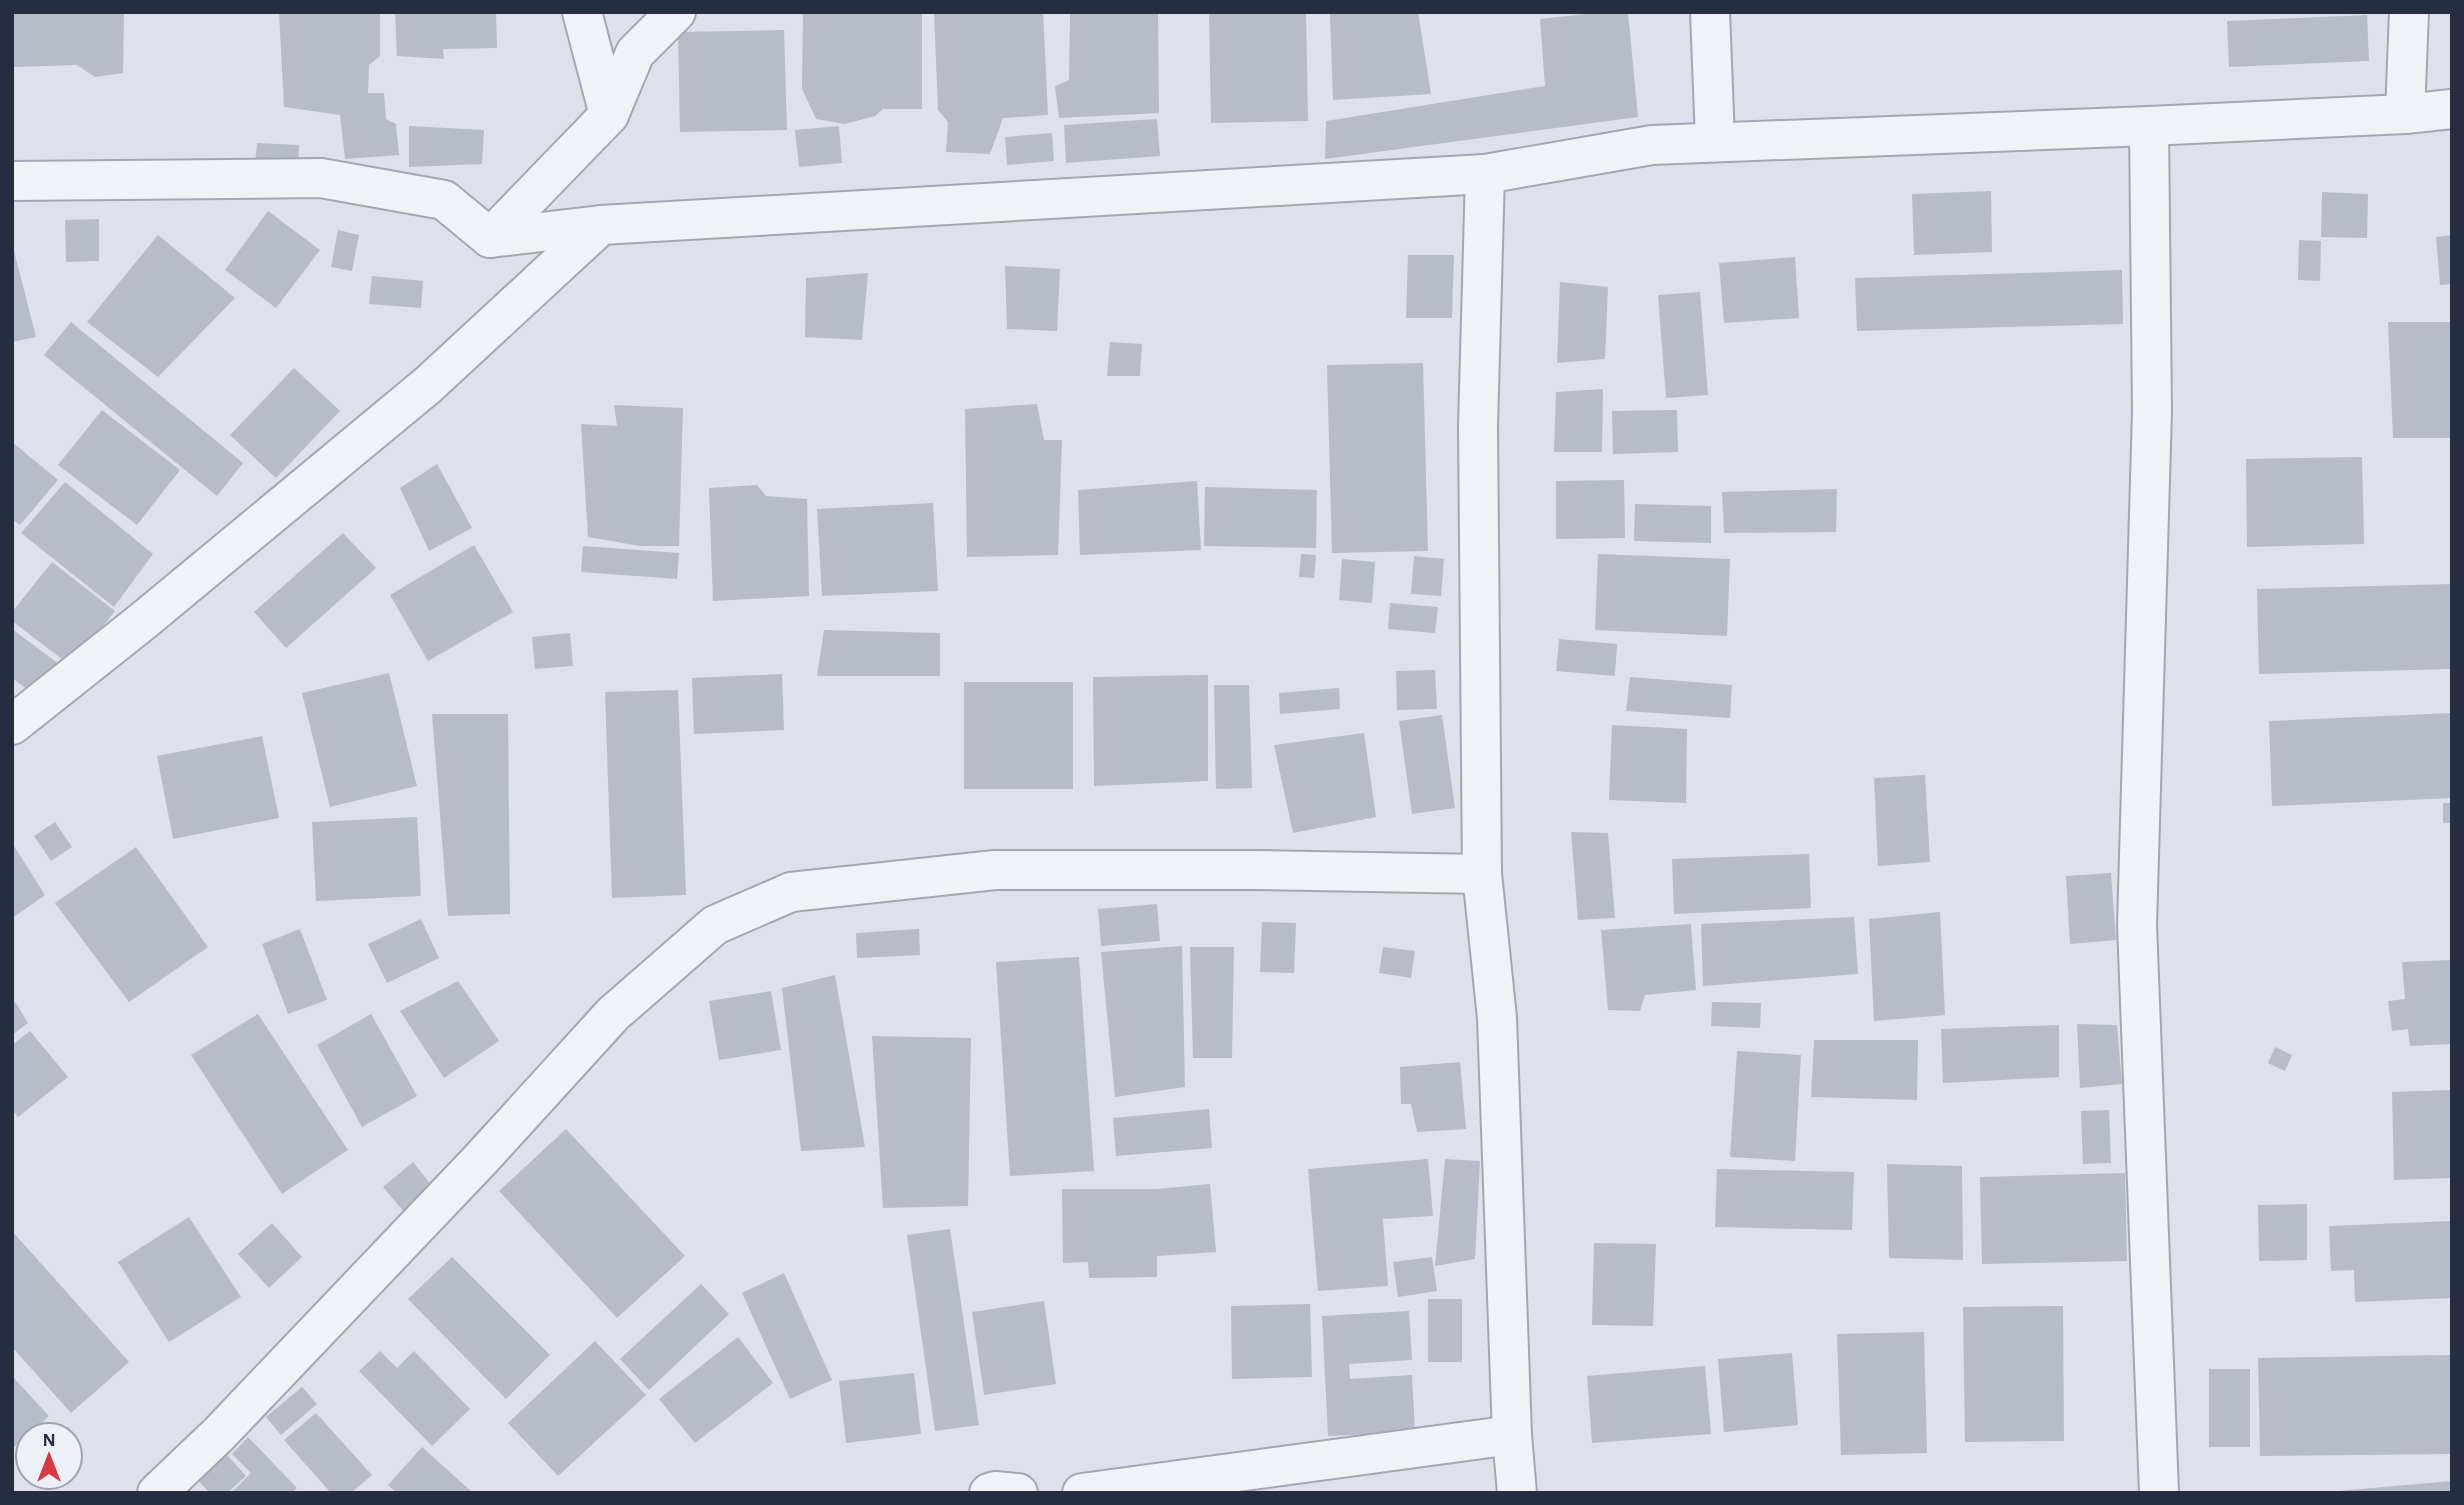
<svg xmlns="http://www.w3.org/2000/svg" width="2464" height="1505" viewBox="0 0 2464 1505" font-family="'Alegreya Sans',sans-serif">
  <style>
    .building { fill: #b8bcc9 }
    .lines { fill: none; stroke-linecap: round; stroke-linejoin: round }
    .minor-casing { stroke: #a3a7b3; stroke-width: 42 }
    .minor { stroke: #f1f2f7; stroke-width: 38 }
  </style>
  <rect width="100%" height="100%" fill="#dee1e9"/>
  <g class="building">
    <path d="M12,12H124L123,73L95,77L77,65L14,67Z"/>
    <path d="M279,12H380V56L369,65L368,93H384L386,119L396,124L399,155L345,159L340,115L284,107Z"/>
    <path d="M395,12H496L497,48L443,49L444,59L397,56Z"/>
    <path d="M803,12H922V109H883L875,116L845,124L816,119L802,89Z"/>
    <path d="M934,12H1043L1048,115L1003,118L990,154L946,152L948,122L938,110Z"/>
    <path d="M1070,12H1158L1159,113L1059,118L1055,86L1069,80Z"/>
    <path d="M1209,12H1306L1308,121L1211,123Z"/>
    <path d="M1345,12H1418L1431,94L1333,100L1330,14Z"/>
    <path d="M1604,12H1628L1638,117L1325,159L1326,121L1545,86L1540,19Z"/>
    <path d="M2367,15L2369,61L2229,67L2227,21Z"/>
    <path d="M784,30L787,130L680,132L678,32Z"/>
    <path d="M1157,119L1160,156L1066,163L1064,125Z"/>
    <path d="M409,126L484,130L482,164L409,167Z"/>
    <path d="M839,126L842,163L799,167L795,130Z"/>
    <path d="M1052,133L1054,161L1007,165L1005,137Z"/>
    <path d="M257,143L299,145L298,167L255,164Z"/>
    <path d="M1991,191L1992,252L1914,255L1912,194Z"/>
    <path d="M2322,192L2368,194L2367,238L2321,237Z"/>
    <path d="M268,211L320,250L276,308L225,270Z"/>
    <path d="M99,219V261L66,262L65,220Z"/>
    <path d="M338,230L359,235L352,271L331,267Z"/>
    <path d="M158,235L235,298L158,377L87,322Z"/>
    <path d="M2452,235V284L2440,285L2436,237Z"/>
    <path d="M2299,240L2321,241L2320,281L2298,280Z"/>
    <path d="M12,243L36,337L12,342Z"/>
    <path d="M1408,255H1454L1452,318H1406Z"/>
    <path d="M1795,257L1799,318L1724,323L1719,263Z"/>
    <path d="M1005,266L1060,269L1057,331L1007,329Z"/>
    <path d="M2122,270L2123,324L1857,331L1855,278Z"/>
    <path d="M868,273L862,340L805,337L806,278Z"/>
    <path d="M372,276L423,281L421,308L369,304Z"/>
    <path d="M1560,282L1608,287L1605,359L1557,363Z"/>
    <path d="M1700,292L1708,395L1666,398L1658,295Z"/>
    <path d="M71,322L243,463L217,496L44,355Z"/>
    <path d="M2388,322H2452V438H2393Z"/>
    <path d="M1110,342L1142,344L1140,376H1107Z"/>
    <path d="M1423,363L1428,551L1332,553L1327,365Z"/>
    <path d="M294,368L340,411L276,478L230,435Z"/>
    <path d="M1603,389L1602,452H1554L1556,392Z"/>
    <path d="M1037,404L1044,440H1062L1058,555L967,557L965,409Z"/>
    <path d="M614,405L683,408L679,546H640L588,537L581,424L617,426Z"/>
    <path d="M102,410L180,470L137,525L58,465Z"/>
    <path d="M1677,410L1678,452L1613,454L1612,411Z"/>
    <path d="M12,442L58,480L20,525L12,519Z"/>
    <path d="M2362,457L2364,544L2247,547L2246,459Z"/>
    <path d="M437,464L472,528L429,551L400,488Z"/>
    <path d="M1624,480L1625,538L1556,539V481Z"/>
    <path d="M1197,481L1201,550L1080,555L1078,490Z"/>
    <path d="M65,482L153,554L114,607L21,533Z"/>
    <path d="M757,485L766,496L807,499L809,596L713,601L709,488Z"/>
    <path d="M1205,487L1317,490L1316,548L1204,546Z"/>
    <path d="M1837,489L1836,532L1724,533L1722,492Z"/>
    <path d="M933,503L938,591L822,596L817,509Z"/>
    <path d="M1635,504L1711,506V543L1634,541Z"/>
    <path d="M343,533L376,568L286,648L254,612Z"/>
    <path d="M474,545L513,612L428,661L390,595Z"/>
    <path d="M583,546L679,553L677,579L581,572Z"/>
    <path d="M1301,554L1316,555L1314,578L1299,577Z"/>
    <path d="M1598,554L1730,559L1727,636L1595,630Z"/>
    <path d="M1414,556L1444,559L1441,596L1411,594Z"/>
    <path d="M1342,559L1375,562L1372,603L1339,600Z"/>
    <path d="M52,562L115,611L71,666L12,621V612Z"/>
    <path d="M2452,584V669L2259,674L2257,589Z"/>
    <path d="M1390,603L1438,607L1435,633L1388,629Z"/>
    <path d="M12,629L59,664L35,695L12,678Z"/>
    <path d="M824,630L940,633V676H817Z"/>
    <path d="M570,633L573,666L535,669L532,637Z"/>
    <path d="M1559,639L1617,644L1615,676L1556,671Z"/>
    <path d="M1435,670L1437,709L1397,710L1396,671Z"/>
    <path d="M389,673L417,786L330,807L302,693Z"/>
    <path d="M782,674L784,730L694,734L692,678Z"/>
    <path d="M1208,675V781L1094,786L1093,677Z"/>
    <path d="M1630,677L1732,685L1730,718L1626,711Z"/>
    <rect x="964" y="682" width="109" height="107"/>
    <path d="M1214,685H1249L1252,788L1216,789Z"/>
    <path d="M1339,688L1340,709L1280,714L1279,693Z"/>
    <path d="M678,690L686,895L612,898L605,692Z"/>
    <path d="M2452,713V798L2272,806L2269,721Z"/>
    <path d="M432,714H508L510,914L448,916Z"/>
    <path d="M1442,715L1455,808L1412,814L1399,721Z"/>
    <path d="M1612,725L1687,729L1686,803L1609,800Z"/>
    <path d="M1364,733L1376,817L1293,833L1274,745Z"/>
    <path d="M262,736L279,818L173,839L157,756Z"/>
    <path d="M1925,775L1930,862L1878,866L1874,778Z"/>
    <rect x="2443" y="803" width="9" height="20"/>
    <path d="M417,817L421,896L316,901L312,822Z"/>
    <path d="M55,822L72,847L51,861L34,836Z"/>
    <path d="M1571,832L1608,833L1615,918L1578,920Z"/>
    <path d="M12,843L45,895L14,917L12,913Z"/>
    <path d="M136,847L208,947L129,1002L55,903Z"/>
    <path d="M1809,854L1811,908L1674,914L1672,859Z"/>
    <path d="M2111,873L2116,940L2070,944L2066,876Z"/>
    <path d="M1157,904L1160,941L1101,946L1098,909Z"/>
    <path d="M1940,912L1945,1015L1874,1021L1869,919Z"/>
    <path d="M1854,917L1858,974L1703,986L1701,924Z"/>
    <path d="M421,919L439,958L387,983L368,944Z"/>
    <path d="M1262,922L1296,923L1294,973L1260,972Z"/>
    <path d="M1691,924L1696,990L1645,995L1640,1011L1608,1010L1601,930Z"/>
    <path d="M300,929L327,1000L288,1014L262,944Z"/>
    <path d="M919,929L920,955L857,958L856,933Z"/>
    <path d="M1182,946L1185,1087L1115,1097L1101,952Z"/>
    <path d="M1190,947H1234L1232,1058H1193Z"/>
    <path d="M1383,947L1415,951L1411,978L1379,973Z"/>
    <path d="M1079,957L1094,1171L1010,1176L996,962Z"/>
    <path d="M2452,960V1044L2410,1046L2408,1029L2392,1031L2388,1001L2405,999L2402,962Z"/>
    <path d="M835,975L865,1147L801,1151L782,988Z"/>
    <path d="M458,981L499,1041L444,1078L400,1011Z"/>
    <path d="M771,991L781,1050L719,1060L709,1001Z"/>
    <path d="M12,997L28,1023L12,1035Z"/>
    <path d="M1712,1002L1761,1003L1760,1028L1711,1026Z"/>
    <path d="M258,1014L348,1150L282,1194L191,1055Z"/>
    <path d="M371,1014L417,1096L362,1127L317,1045Z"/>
    <path d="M2077,1024L2117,1025L2122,1084L2080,1088Z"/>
    <path d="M2059,1025V1077L1943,1083L1941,1029Z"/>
    <path d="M30,1031L68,1077L18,1117L12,1109V1045Z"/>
    <path d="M872,1036L971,1038L968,1206L883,1208Z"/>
    <path d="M1814,1040H1918L1917,1100L1811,1097Z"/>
    <path d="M2275,1047L2292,1055L2285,1071L2268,1063Z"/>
    <path d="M1737,1051L1801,1055L1795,1161L1730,1157Z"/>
    <path d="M1460,1062L1466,1129L1417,1132L1411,1104H1401L1400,1067Z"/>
    <path d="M2452,1090V1178L2394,1180L2392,1092Z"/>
    <path d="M1209,1109L1212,1148L1116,1156L1113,1118Z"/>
    <path d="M2109,1110L2111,1163L2083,1164L2081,1111Z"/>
    <path d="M566,1129L685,1256L617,1318L499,1191Z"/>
    <path d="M1428,1159L1433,1216L1383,1219L1388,1286L1318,1291L1308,1169Z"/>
    <path d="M1445,1159L1480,1161L1475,1259L1435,1266Z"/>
    <path d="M413,1162L439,1195L410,1219L383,1187Z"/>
    <path d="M1887,1164L1962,1166L1963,1260L1889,1258Z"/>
    <path d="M1717,1169L1854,1172L1852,1230L1715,1227Z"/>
    <path d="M2125,1173L2127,1261L1982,1264L1980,1177Z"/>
    <path d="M1210,1184L1216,1252L1157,1256V1277L1089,1278L1088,1262L1063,1263L1062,1189H1157Z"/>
    <path d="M2307,1204V1260L2259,1261L2258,1205Z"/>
    <path d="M189,1217L241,1297L169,1342L118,1262Z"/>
    <path d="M2452,1221V1298L2355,1302L2354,1270L2331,1271L2329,1226Z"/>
    <path d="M272,1223L302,1257L269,1288L238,1254Z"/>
    <path d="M950,1229L979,1425L935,1431L907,1235Z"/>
    <path d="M12,1231L129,1362L71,1413L12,1347Z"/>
    <path d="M1594,1243L1656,1244L1653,1326L1592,1325Z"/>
    <path d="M452,1257L550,1355L506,1399L408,1299Z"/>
    <path d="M1432,1257L1437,1291L1398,1297L1393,1262Z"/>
    <path d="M784,1273L832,1380L790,1399L742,1293Z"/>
    <path d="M701,1284L729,1314L649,1390L620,1359Z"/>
    <rect x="1428" y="1299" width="34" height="63"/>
    <path d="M1044,1301L1056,1384L984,1395L972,1312Z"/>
    <path d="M1310,1304L1312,1377L1232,1379L1231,1306Z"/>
    <path d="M2063,1306L2064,1441L1965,1442L1963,1307Z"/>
    <path d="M1409,1311L1412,1360L1349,1364L1350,1379L1412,1375L1415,1432L1328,1436L1322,1316Z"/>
    <path d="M1924,1332L1927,1453L1841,1455L1837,1334Z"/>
    <path d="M738,1337L773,1383L695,1443L659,1399Z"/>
    <path d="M595,1341L646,1395L558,1476L508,1423Z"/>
    <path d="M380,1351L397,1368L414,1351L470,1409L432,1446L359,1371Z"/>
    <path d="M1792,1353L1798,1425L1724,1432L1718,1359Z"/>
    <path d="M2452,1355V1454L2260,1456L2258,1358Z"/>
    <path d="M1705,1366L1711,1434L1592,1443L1587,1376Z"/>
    <rect x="2209" y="1369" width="41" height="78"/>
    <path d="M914,1373L921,1434L846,1443L839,1381Z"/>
    <path d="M12,1376L49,1416L12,1449Z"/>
    <path d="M302,1387L317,1404L281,1435L266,1417Z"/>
    <path d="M316,1413L372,1475L351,1493H331L284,1440Z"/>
    <path d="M248,1437L297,1488L292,1493H231L251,1473L232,1454Z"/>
    <path d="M220,1447L246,1476L227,1493H210L191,1473Z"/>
    <path d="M422,1447L473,1493H397L388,1485Z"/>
    <path d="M2452,1481V1493H2338V1491Z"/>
  </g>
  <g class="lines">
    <defs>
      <g id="minor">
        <path d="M582,12L609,115"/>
        <path d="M1710,12L1715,141"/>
        <path d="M2405,114L2409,12"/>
        <path d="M2149,126L2152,411L2137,925L2159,1493"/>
        <path d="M1485,174L1478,426L1482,874L1497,1018L1512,1435L1517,1493"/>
        <path d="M12,181L321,178L444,200L490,238L601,225"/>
        <path d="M490,238L609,115L635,53L676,12"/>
        <path d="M12,725L143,621L428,385L601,225L1485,174L1652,145L2149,126L2405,114L2452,109"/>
        <path d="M157,1493L219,1434L481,1159L613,1014L715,925L791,892L995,870H1253L1482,874"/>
        <path d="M989,1493L995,1491L1018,1493"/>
        <path d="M1082,1493L1512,1435"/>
      </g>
    </defs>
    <use href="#minor" class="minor-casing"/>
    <use href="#minor" class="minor"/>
  </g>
  <rect width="2464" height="1505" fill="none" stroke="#262d41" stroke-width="28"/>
  <g transform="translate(49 1456)"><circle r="33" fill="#edf0f6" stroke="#9da2ae" stroke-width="2"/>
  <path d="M0-5L12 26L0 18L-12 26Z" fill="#d73941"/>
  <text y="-10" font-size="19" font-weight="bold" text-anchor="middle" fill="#262d41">N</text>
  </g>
</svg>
